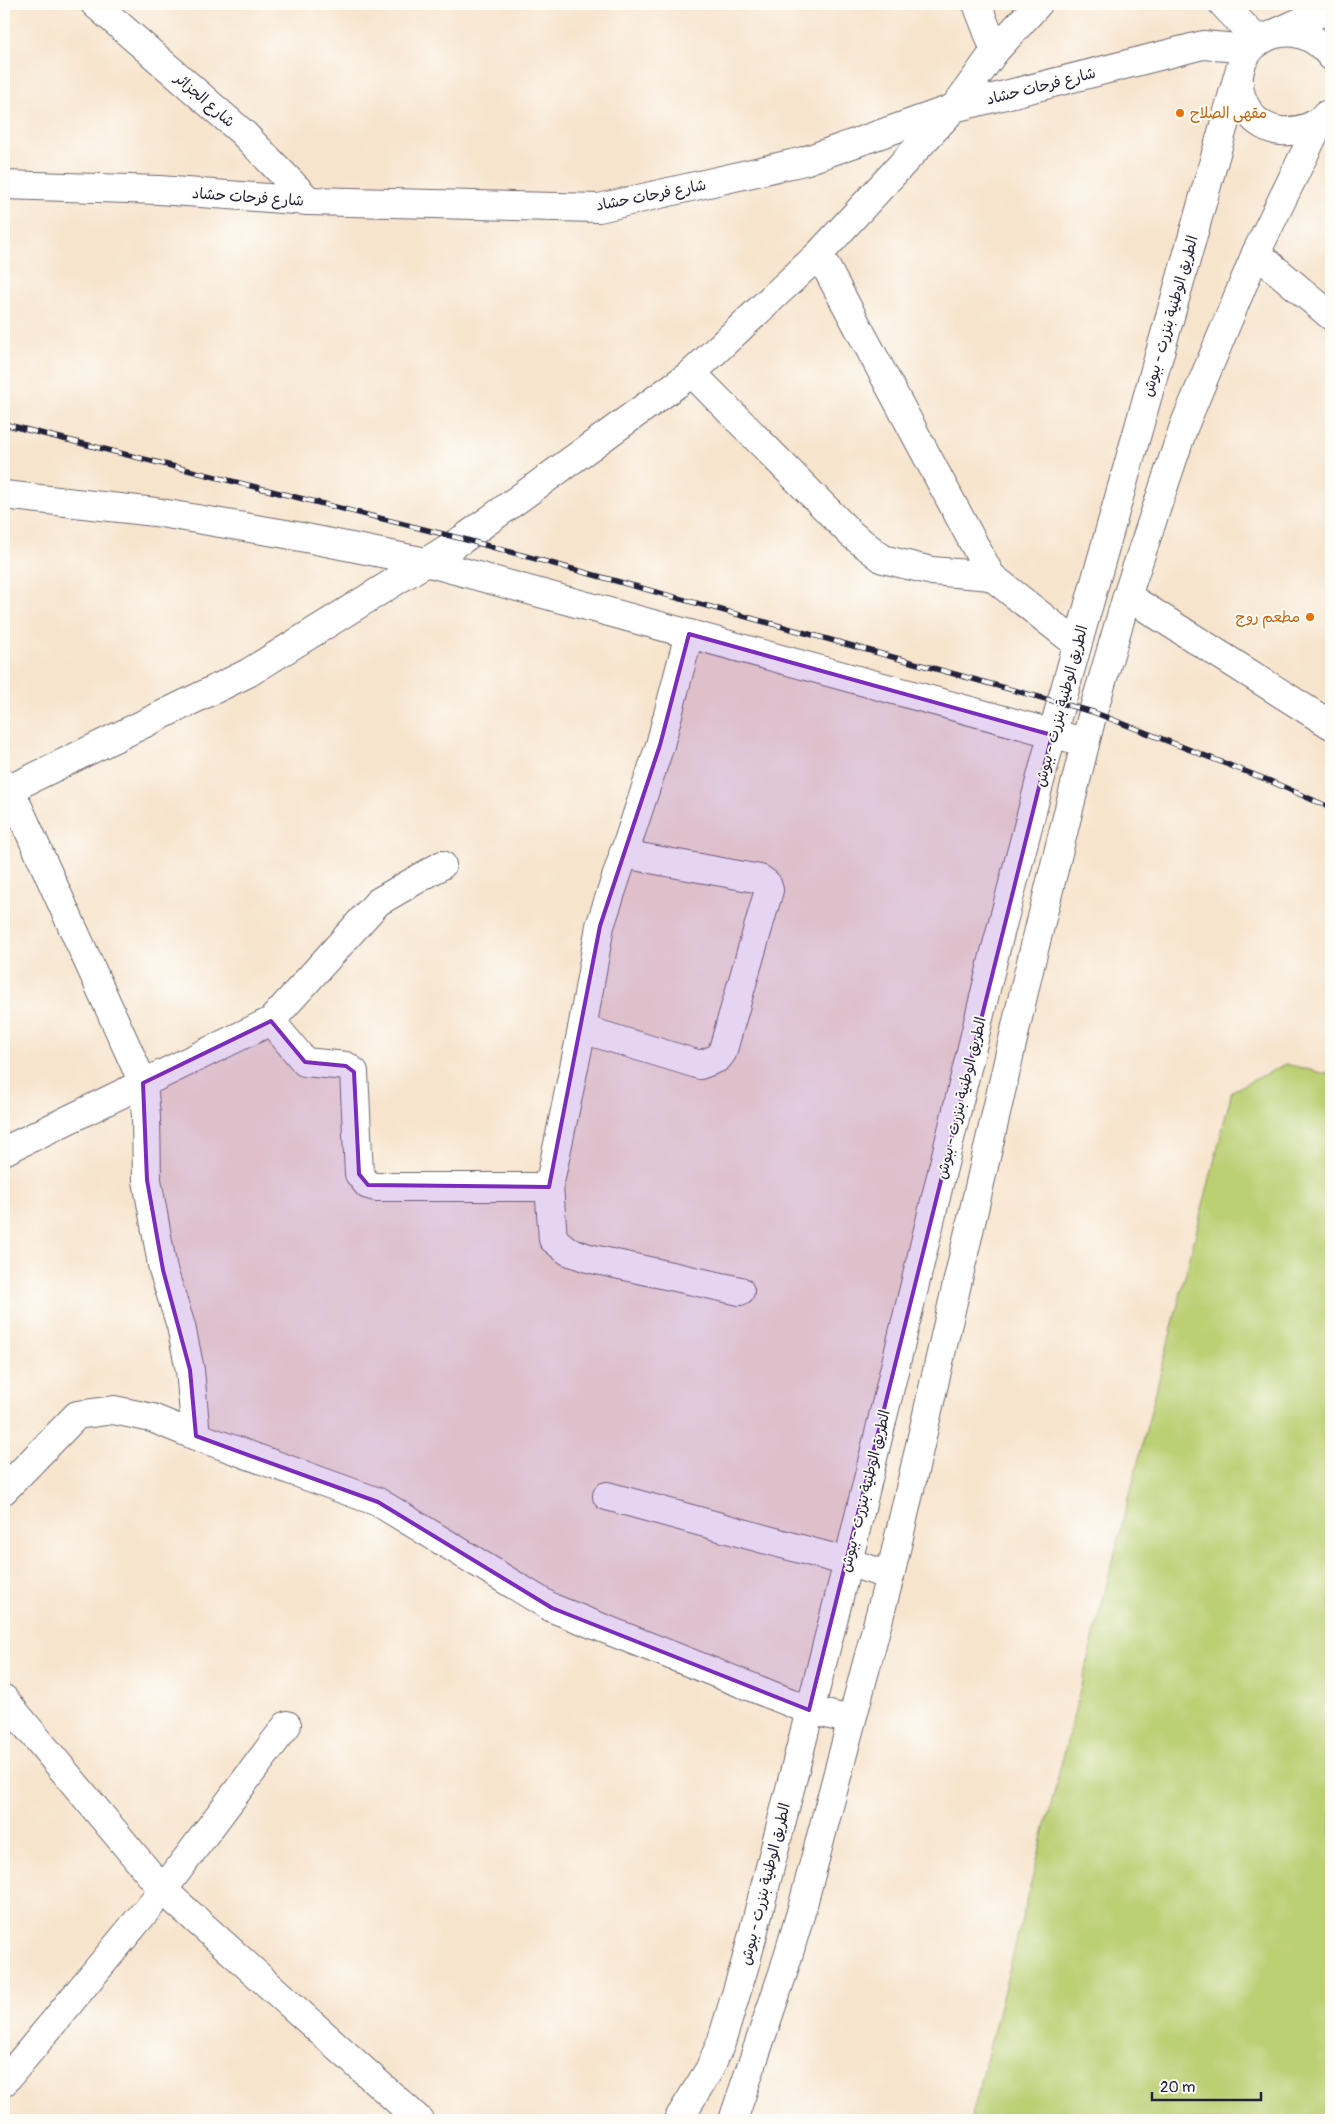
<svg xmlns="http://www.w3.org/2000/svg" width="1335" height="2124" viewBox="0 0 1335 2124" font-family="Pangolin,'Playpen Sans Arabic',sans-serif">
  <style>
    .garden { fill: #bbcf73; stroke: #6e7857 }
    .lines { fill: none; stroke-linecap: round; stroke-linejoin: round }
    .minor-casing { stroke: #6d666e; stroke-width: 30 }
    .major-casing { stroke: #6d666e; stroke-width: 30 }
    .minor { stroke: #fff; stroke-width: 28 }
    .major { stroke: #fff; stroke-width: 28 }
    .rail-casing { stroke: #22223b; stroke-width: 5.5 }
    .rail { stroke: #fdfcf7; stroke-width: 4; stroke-dasharray: 11; stroke-linecap: butt }
    .marked { fill: #7b2cbf; fill-opacity: 0.2; stroke: #7b2cbf; stroke-width: 4; stroke-linejoin: round }
    .food-dot { fill: #e8710a; stroke: #fdfcf7; stroke-width: 2 }
    .labels { text-anchor: middle; stroke-width: 4; stroke-linejoin: round; paint-order: stroke }
    .street-label { font-size: 15px; fill: #22223b; stroke: #fdfcf7 }
    .food-label { font-size: 15px; fill: #c56008; stroke: #fdfcf7; text-anchor: start }
  </style>
  <rect width="100%" height="100%" fill="#fdfcf7"/>
  <filter id="ink" filterUnits="userSpaceOnUse"><feTurbulence type="fractalNoise" baseFrequency=".02" numOctaves="2"/><feDisplacementMap in="SourceGraphic" scale="10" xChannelSelector="R" yChannelSelector="G"/><feConvolveMatrix kernelMatrix="1 2 1 2 8 2 1 2 1" color-interpolation-filters="sRGB"/></filter>
  <filter id="wash" filterUnits="userSpaceOnUse"><feTurbulence type="fractalNoise" baseFrequency=".0096" numOctaves="4" result="noise"/><feDisplacementMap in="SourceGraphic" scale="20" xChannelSelector="R" yChannelSelector="G"/><feGaussianBlur stdDeviation="1.12" result="paint"/><feColorMatrix in="noise" values="0 0 0 0 0 0 0 0 0 0 0 0 0 0 0 0 0 1.4 0 .05"/><feComposite in="paint" operator="in"/></filter>
  <g filter="url(#wash)">
    <rect width="100%" height="100%" fill="#f7e4cd"/>
    <path class="garden" d="M1286,1064L1331,1075V2120H971L1232,1091Z"/>
  </g>
  <g filter="url(#ink)">
    <g class="lines">
      <defs>
        <g id="minor">
          <path d="M95,4L243,133L309,201"/>
          <path d="M977,4L995,51"/>
          <path d="M1223,4L1259,42"/>
          <path d="M4,185L159,190L309,201L599,208L804,161L954,108L1203,45L1250,49"/>
          <path d="M1256,253L1331,316"/>
          <path d="M819,254L991,576L1077,644"/>
          <path d="M692,373L851,534L883,559L932,571L991,576"/>
          <path d="M4,495L155,512L286,534L426,562L1084,742"/>
          <path d="M1127,596L1331,725"/>
          <path d="M4,783L10,789L248,673L463,539L692,373L819,254L954,108L995,51L1038,4"/>
          <path d="M10,789L143,1083L146,1116L147,1180L163,1270L181,1326L190,1370L196,1436"/>
          <path d="M271,1021L305,1062L346,1066L354,1072L359,1174L368,1185L376,1187H549L582,1029L600,926L660,745L689,634"/>
          <path d="M582,1029L700,1065L718,1058L722,1053L769,890L767,884L760,879L623,854"/>
          <path d="M4,1151L271,1021L378,902L442,865"/>
          <path d="M549,1187L553,1239L568,1251L588,1258L740,1291"/>
          <path d="M4,1490L77,1415L114,1410L152,1418L196,1436L378,1502L552,1608L809,1710L851,1720"/>
          <path d="M607,1496L848,1562L890,1576"/>
          <path d="M4,1699L163,1890L419,2120"/>
          <path d="M4,2082L163,1890L287,1725"/>
        </g>
        <g id="major">
          <path d="M1278,32L1331,8"/>
          <path d="M1326,115C1314,128 1298,132 1281,131C1269,130 1255,122 1249,112C1211,54 1288,0 1331,56"/>
          <path d="M678,2120L709,2070L721,2043L746,1961L848,1562L994,956L1052,735L1239,72"/>
          <path d="M733,2120L783,1973L801,1912L890,1576L1028,974L1093,712L1127,596L1184,426L1256,253L1321,120"/>
        </g>
      </defs>
      <use href="#minor" class="minor-casing"/>
      <use href="#major" class="major-casing"/>
      <use href="#minor" class="minor"/>
      <use href="#major" class="major"/>
      <defs>
        <path id="rail" d="M4,424L463,539L1093,712L1270,781L1331,808"/>
      </defs>
      <use href="#rail" class="rail-casing"/>
      <use href="#rail" class="rail"/>
    </g>
  </g>
  <path class="marked" d="M689,634L1052,735L809,1710L552,1608L378,1502L196,1436L190,1370L163,1270L147,1180L143,1083L271,1021L305,1062L346,1066L354,1072L359,1174L368,1185L549,1187L600,926L660,745Z"/>
  <g class="food-dot">
    <circle cx="1180" cy="113" r="5"/>
    <circle cx="1310" cy="617" r="5"/>
  </g>
  <g class="labels">
    <g class="street-label">
      <text transform="translate(1041 86) rotate(-14)" y="5">شارع فرحات حشاد</text>
      <text transform="translate(205 100) rotate(41)" y="5">شارع الجزائر</text>
      <text transform="translate(651 195) rotate(-11)" y="5">شارع فرحات حشاد</text>
      <text transform="translate(248 197) rotate(4)" y="5">شارع فرحات حشاد</text>
      <text transform="translate(1170 316) rotate(-74)" y="5">الطريق الوطنية بنزرت - ببوش</text>
      <text transform="translate(1061 706) rotate(-75)" y="5">الطريق الوطنية بنزرت - ببوش</text>
      <text transform="translate(961 1098) rotate(-76)" y="5">الطريق الوطنية بنزرت - ببوش</text>
      <text transform="translate(865 1491) rotate(-76)" y="5">الطريق الوطنية بنزرت - ببوش</text>
      <text transform="translate(765 1884) rotate(-76)" y="5">الطريق الوطنية بنزرت - ببوش</text>
    </g>
    <g class="food-label">
      <text x="1190" y="118">مقهى الصلاح</text>
      <text x="1300" y="622" text-anchor="end">مطعم روج</text>
    </g>
  </g>
  <rect width="1335" height="2124" fill="none" stroke="#fdfcf7" stroke-width="20"/>
  <path d="M1152 2092v8h109v-8" fill="none" stroke="#22223b" stroke-width="2.5"/>
  <text x="1160" y="2092" font-size="15" fill="#22223b" stroke="#fdfcf7" stroke-width="4" paint-order="stroke">20 m</text>
</svg>
